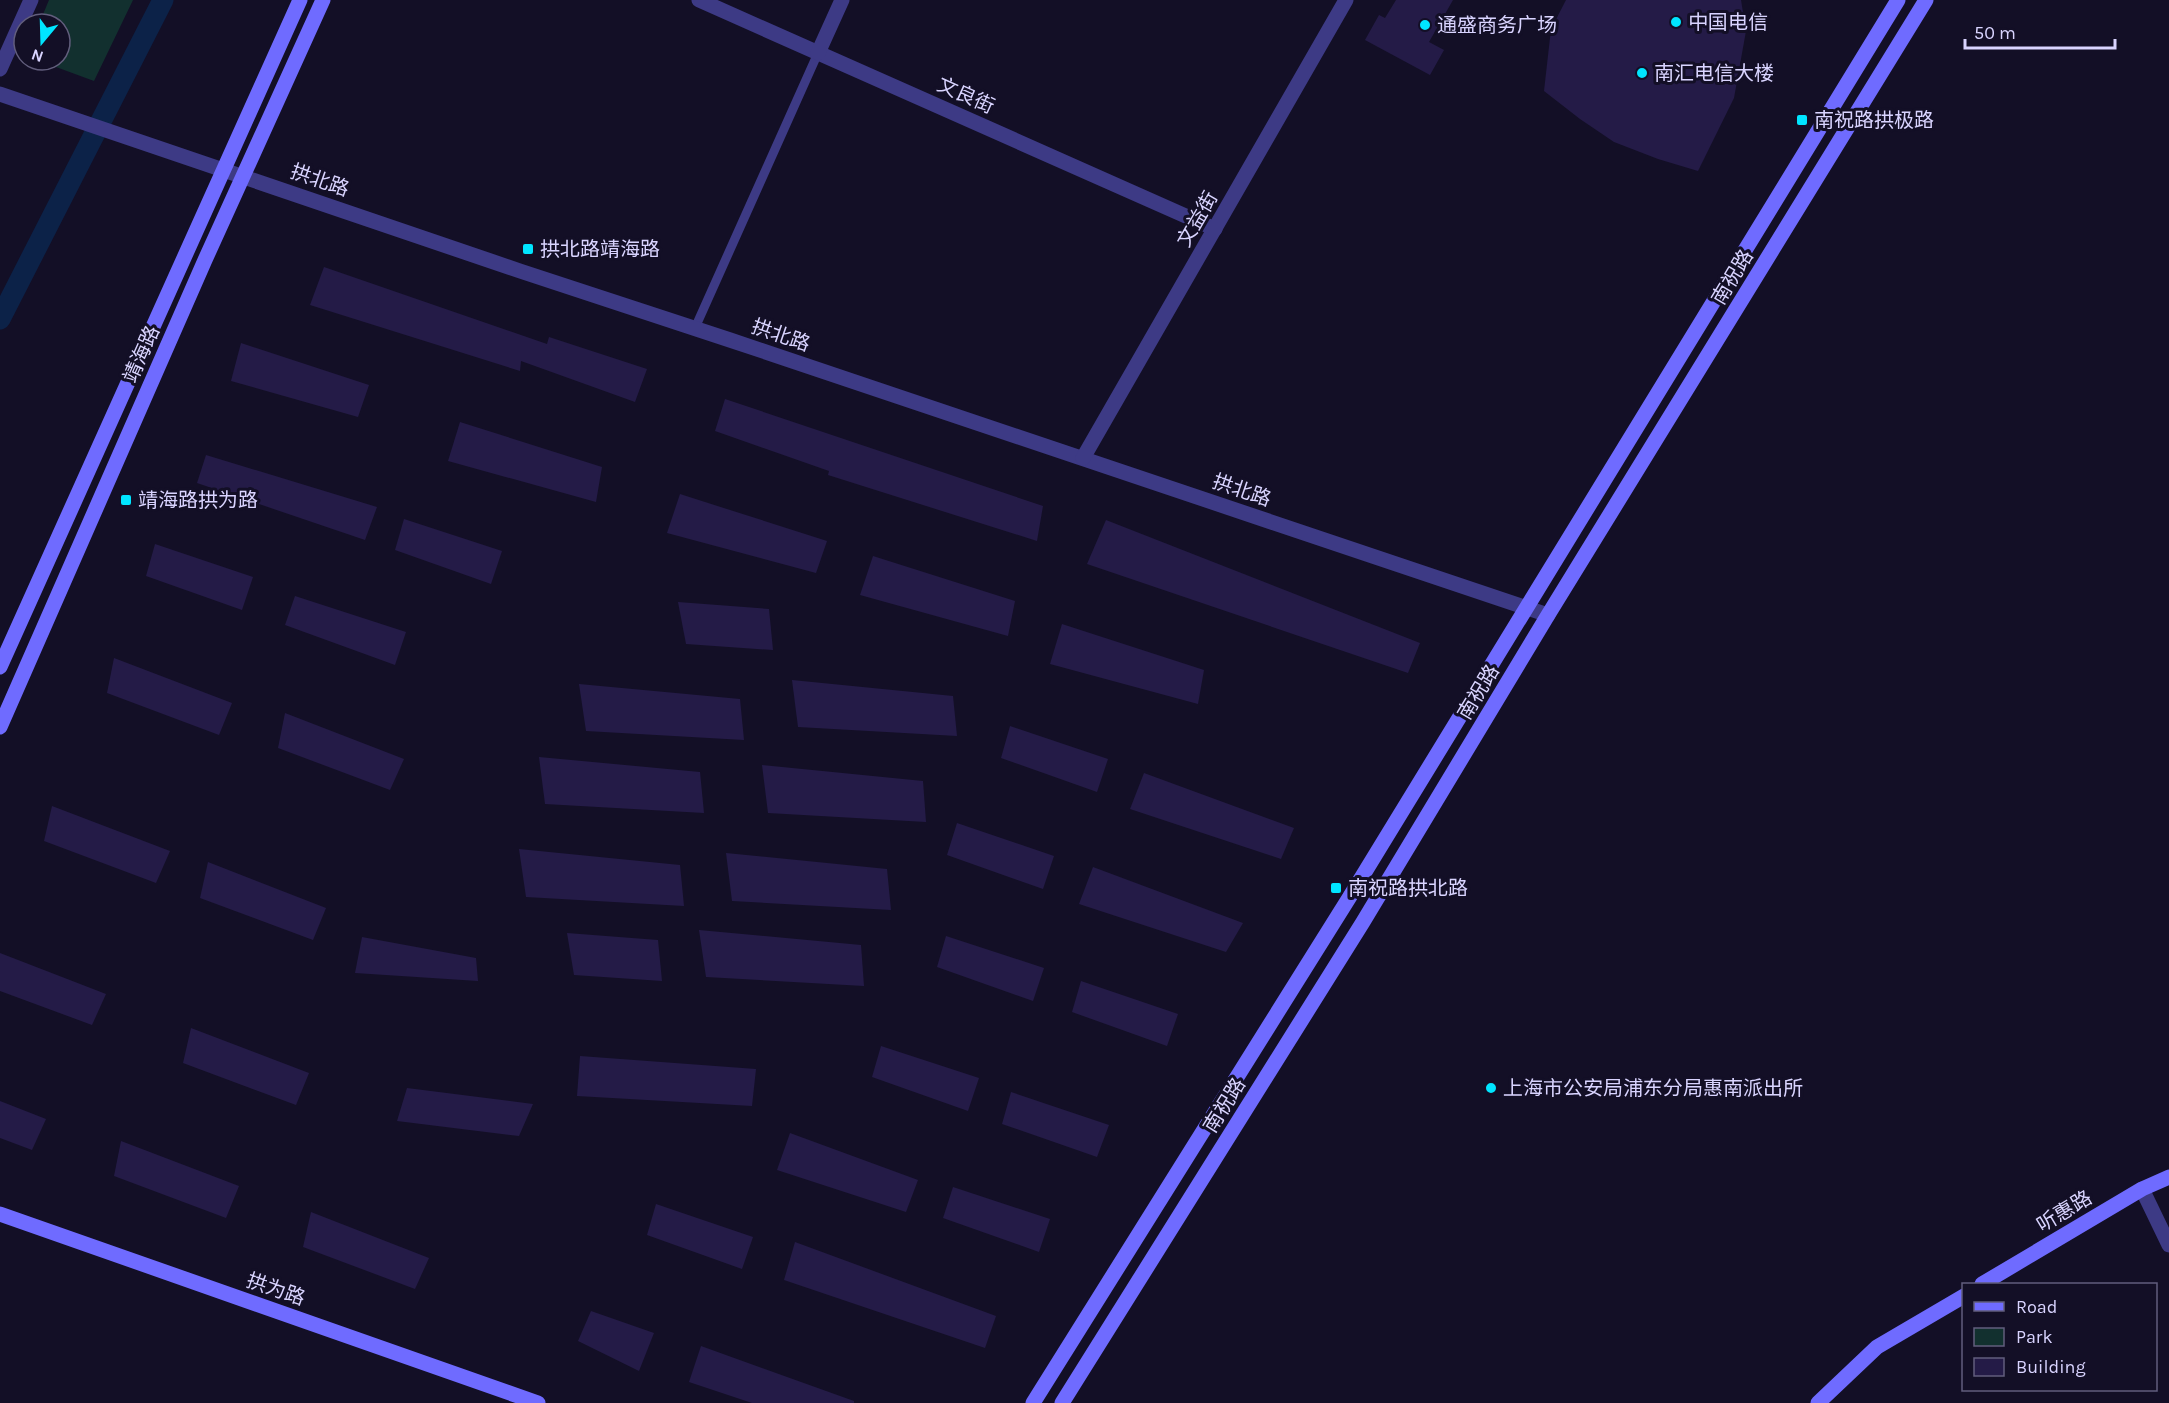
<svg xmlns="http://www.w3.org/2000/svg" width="2169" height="1403" viewBox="0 0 2169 1403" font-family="Karla,'Noto Sans SC',sans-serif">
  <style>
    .green { fill: #12302f }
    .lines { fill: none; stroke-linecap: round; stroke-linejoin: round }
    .canal { stroke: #0c2248; stroke-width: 21 }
    .building { fill: #241b47 }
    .lane { stroke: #3d3a85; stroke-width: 9 }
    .street { stroke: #3d3a85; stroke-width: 15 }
    .secondary { stroke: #6f6bff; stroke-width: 15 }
    .poi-dot { fill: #00e5ff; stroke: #130f26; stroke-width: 2 }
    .labels { text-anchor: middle; stroke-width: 6; stroke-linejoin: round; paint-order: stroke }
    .poi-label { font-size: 20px; fill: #d9d4ff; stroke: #130f26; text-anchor: start }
    .street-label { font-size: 20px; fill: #d9d4ff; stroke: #130f26 }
  </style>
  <rect width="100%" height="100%" fill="#130f26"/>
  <path class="green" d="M49,0H133L94,81L37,60H60V24H39Z"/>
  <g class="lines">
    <path class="canal" d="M0,319L163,0"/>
  </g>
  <g class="building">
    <path d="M1396,0H1453L1429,42L1444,50L1430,75L1365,40L1379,15L1385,18Z"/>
    <path d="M1566,0H1741L1746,31L1734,98L1698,171L1658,159L1614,142L1580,119L1544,91L1551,29Z"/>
    <path d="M324,267L547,344L549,337L647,369L635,402L521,361L520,371L310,305Z"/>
    <path d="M241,343L369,385L358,417L231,381Z"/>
    <path d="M725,399L1043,506L1037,541L828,475L829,471L715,431Z"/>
    <path d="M460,422L602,467L596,502L448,461Z"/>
    <path d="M206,455L377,507L365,540L197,483Z"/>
    <path d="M680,494L827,541L816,573L667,533Z"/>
    <path d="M404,519L502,551L491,584L395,550Z"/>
    <path d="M1106,520L1420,643L1408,673L1087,564Z"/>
    <path d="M155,544L253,577L242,610L146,576Z"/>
    <path d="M873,556L1015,601L1008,636L860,595Z"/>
    <path d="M295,596L406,632L395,665L285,625Z"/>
    <path d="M678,602L769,609L773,650L686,644Z"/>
    <path d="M1062,624L1204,670L1198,704L1050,664Z"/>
    <path d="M114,658L232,703L219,735L107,693Z"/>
    <path d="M792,680L953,696L957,736L798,727Z"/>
    <path d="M579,684L740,699L744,740L586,731Z"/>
    <path d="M285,713L404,759L390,790L278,748Z"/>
    <path d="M1010,726L1108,759L1097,792L1001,758Z"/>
    <path d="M539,757L700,772L704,813L545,804Z"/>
    <path d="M762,765L923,781L926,822L768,813Z"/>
    <path d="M1144,773L1294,828L1281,859L1130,809Z"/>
    <path d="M52,806L170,851L156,883L44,841Z"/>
    <path d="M957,823L1054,856L1043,889L947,855Z"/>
    <path d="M519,849L680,865L684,906L526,897Z"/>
    <path d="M726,853L887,869L891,910L732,901Z"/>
    <path d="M208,862L326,908L313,940L200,898Z"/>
    <path d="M1093,867L1243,923L1226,952L1079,904Z"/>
    <path d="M699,930L861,945L864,986L706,977Z"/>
    <path d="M567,933L658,940L662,981L574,975Z"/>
    <path d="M946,936L1044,968L1033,1001L937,967Z"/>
    <path d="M362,937L476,958L478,981L355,973Z"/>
    <path d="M0,953L106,994L92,1025L0,991Z"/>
    <path d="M1081,981L1178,1014L1167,1046L1072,1012Z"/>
    <path d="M191,1028L309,1073L296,1105L183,1063Z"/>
    <path d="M881,1046L979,1078L968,1111L872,1077Z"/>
    <path d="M580,1056L756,1069L752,1106L577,1096Z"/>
    <path d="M407,1088L533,1104L519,1136L397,1121Z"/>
    <path d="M1011,1092L1109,1125L1097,1157L1002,1124Z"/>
    <path d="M0,1101L46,1119L32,1150L0,1138Z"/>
    <path d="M790,1133L918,1180L906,1212L777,1170Z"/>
    <path d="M121,1141L239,1186L226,1218L114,1176Z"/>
    <path d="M953,1187L1050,1219L1039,1252L943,1218Z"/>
    <path d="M656,1204L753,1237L742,1269L647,1235Z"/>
    <path d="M311,1212L429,1258L415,1289L303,1247Z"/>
    <path d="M795,1242L996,1316L985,1348L784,1280Z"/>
    <path d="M591,1311L654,1333L639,1371L578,1341Z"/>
    <path d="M701,1346L854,1401V1403H752L689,1382Z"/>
  </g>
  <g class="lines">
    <path class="lane" d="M695,328L818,53"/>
    <g class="street">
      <path d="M699,0L1215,229"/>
      <path d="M818,53L842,0"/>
      <path d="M0,69L31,0"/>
      <path d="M0,94L520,271L730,340L1548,615"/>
      <path d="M1083,458L1346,0"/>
      <path d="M2142,1189L2169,1245"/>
    </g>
    <g class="secondary">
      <path d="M0,667L300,0"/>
      <path d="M0,727L205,260L323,0"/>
      <path d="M0,1214L538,1403"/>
      <path d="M1982,1284L2142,1189L2169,1177"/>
      <path d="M1033,1403L1349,898L1898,0"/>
      <path d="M1062,1403L1363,922L1548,615L1926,0"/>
      <path d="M1818,1403L1877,1347L1964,1296"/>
    </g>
  </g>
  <g class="poi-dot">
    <circle cx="1676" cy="22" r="6"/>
    <circle cx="1425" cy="25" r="6"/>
    <circle cx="1642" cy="73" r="6"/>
    <rect x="1796" y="114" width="12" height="12" rx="3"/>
    <rect x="522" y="243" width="12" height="12" rx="3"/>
    <rect x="120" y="494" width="12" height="12" rx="3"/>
    <rect x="1330" y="882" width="12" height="12" rx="3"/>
    <circle cx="1491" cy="1088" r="6"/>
  </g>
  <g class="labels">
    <g class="poi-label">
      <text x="1688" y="29">中国电信</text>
      <text x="1437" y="32">通盛商务广场</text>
      <text x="1654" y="80">南汇电信大楼</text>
      <text x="1814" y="127">南祝路拱极路</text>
      <text x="540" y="256">拱北路靖海路</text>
      <text x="138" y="507">靖海路拱为路</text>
      <text x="1348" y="895">南祝路拱北路</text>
      <text x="1503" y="1095">上海市公安局浦东分局惠南派出所</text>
    </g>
    <g class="street-label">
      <text transform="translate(966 95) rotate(24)" y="7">文良街</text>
      <text transform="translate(320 180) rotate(19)" y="7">拱北路</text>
      <text transform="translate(1197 219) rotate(-60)" y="7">文益街</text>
      <text transform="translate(1732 277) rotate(-59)" y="7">南祝路</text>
      <text transform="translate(781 335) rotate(19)" y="7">拱北路</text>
      <text transform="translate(141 354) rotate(-66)" y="7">靖海路</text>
      <text transform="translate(1242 490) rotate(19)" y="7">拱北路</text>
      <text transform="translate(1478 692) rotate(-59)" y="7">南祝路</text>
      <text transform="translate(1224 1105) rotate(-58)" y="7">南祝路</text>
      <text transform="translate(2064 1211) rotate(-31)" y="7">听惠路</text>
      <text transform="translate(276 1289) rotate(19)" y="7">拱为路</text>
    </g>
  </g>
  <rect x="1962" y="1283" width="195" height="108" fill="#130f26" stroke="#625e7d" stroke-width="1.5"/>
  <rect x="1974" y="1302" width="30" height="9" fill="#6f6bff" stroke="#625e7d" stroke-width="1.5"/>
  <text x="2016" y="1313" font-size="18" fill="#d9d4ff">Road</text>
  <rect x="1974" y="1328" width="30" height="18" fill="#12302f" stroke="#625e7d" stroke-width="1.5"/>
  <text x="2016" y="1343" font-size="18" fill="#d9d4ff">Park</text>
  <rect x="1974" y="1358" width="30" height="18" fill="#241b47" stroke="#625e7d" stroke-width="1.5"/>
  <text x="2016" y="1373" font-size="18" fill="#d9d4ff">Building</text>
  <g transform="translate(42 42) rotate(199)"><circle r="28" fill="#130f26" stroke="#625e7d" stroke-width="1.5"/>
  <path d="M0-4.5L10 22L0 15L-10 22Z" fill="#00e5ff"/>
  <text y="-9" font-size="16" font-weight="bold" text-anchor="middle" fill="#d9d4ff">N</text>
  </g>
  <path d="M1965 39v9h150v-9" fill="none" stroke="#d9d4ff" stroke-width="3"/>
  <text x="1974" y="39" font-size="18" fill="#d9d4ff" stroke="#130f26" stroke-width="4.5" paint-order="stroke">50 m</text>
</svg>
